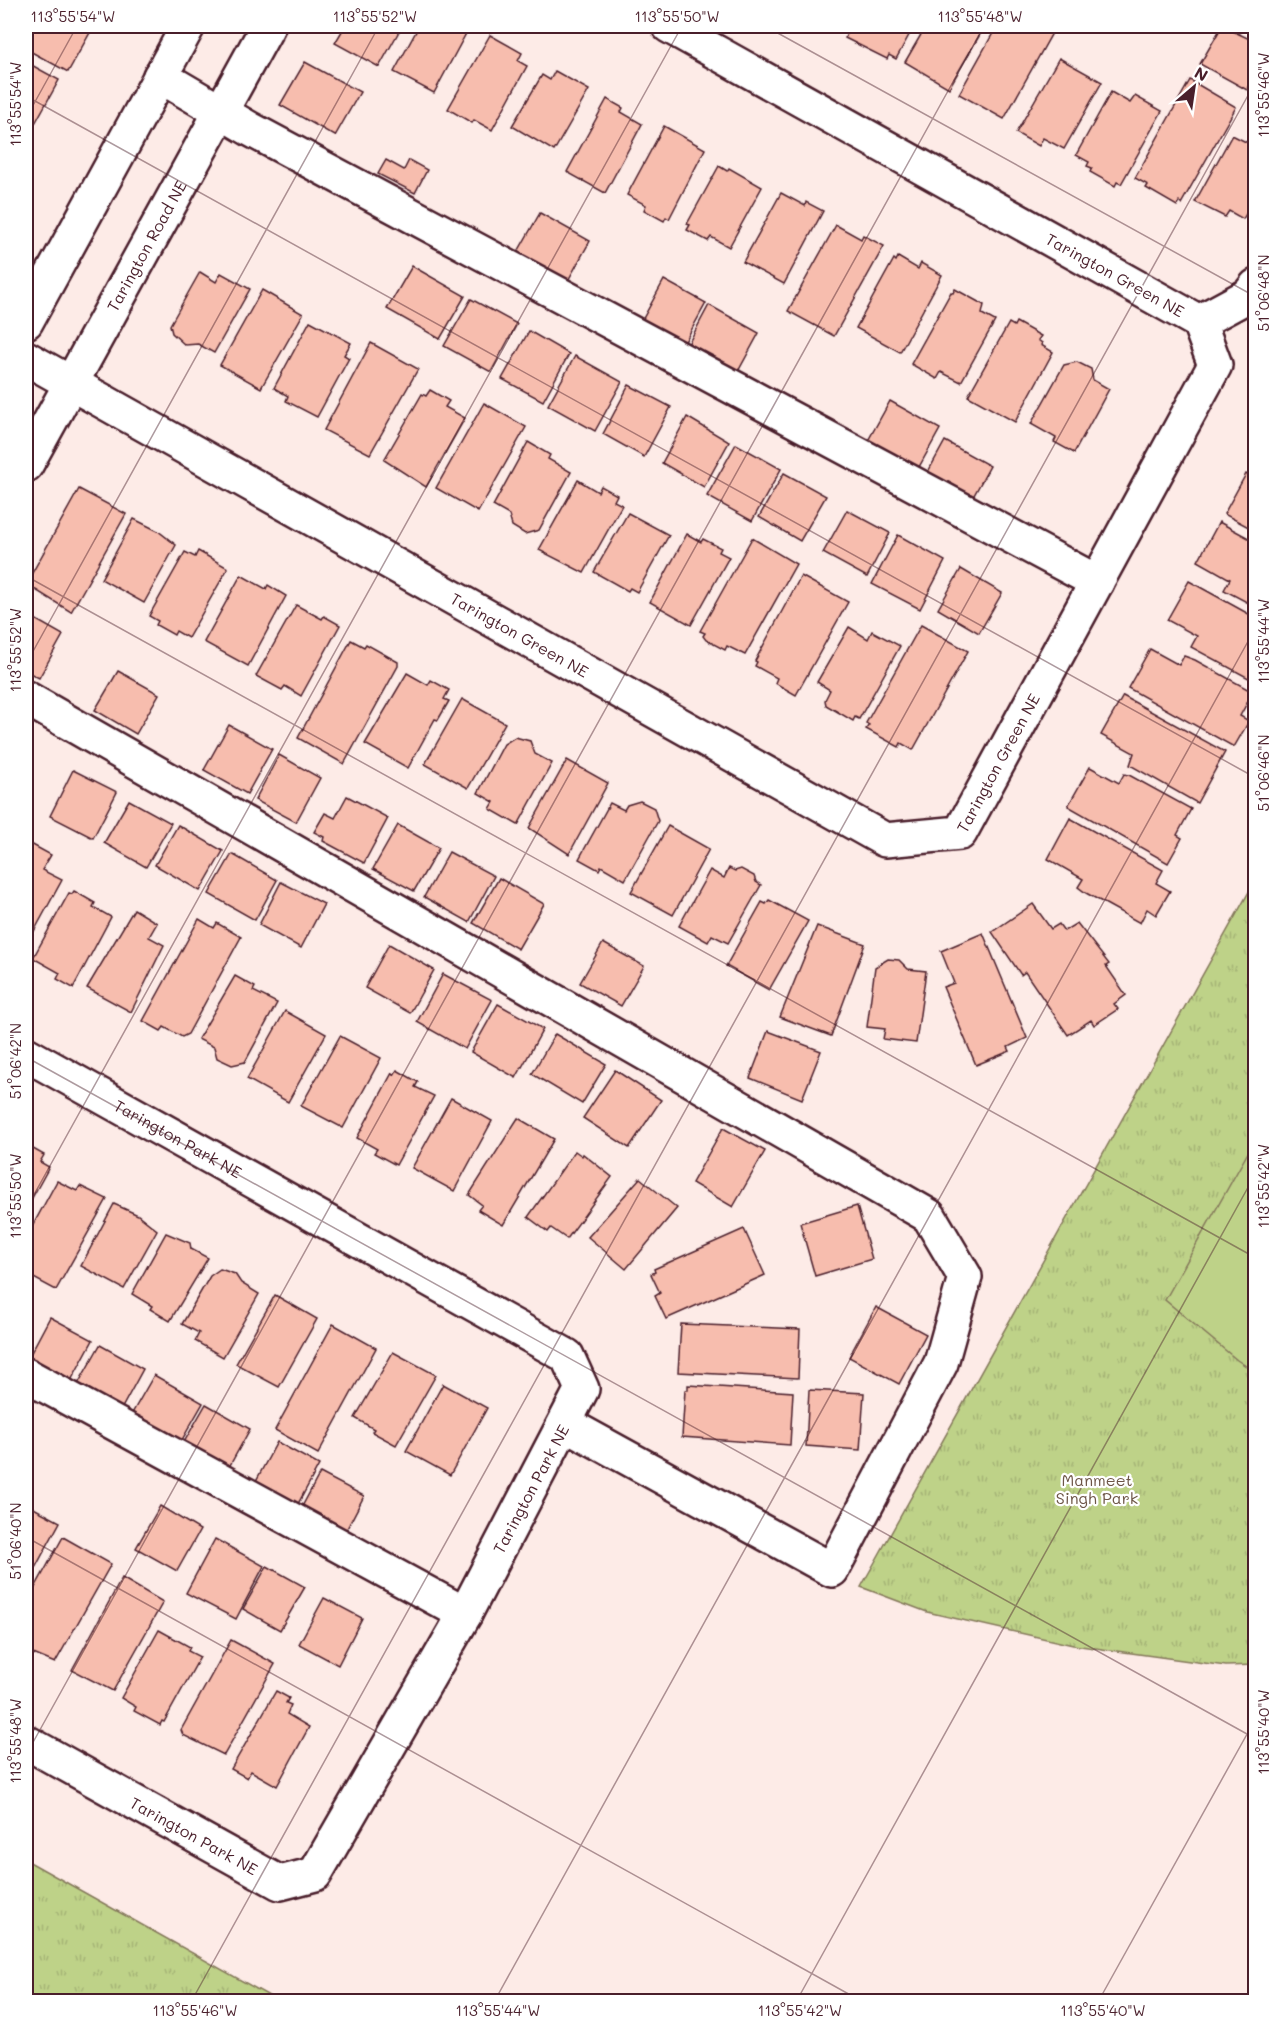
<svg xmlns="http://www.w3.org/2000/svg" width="1281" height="2027" viewBox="0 0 1281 2027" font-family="Mali,sans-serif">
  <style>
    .park { fill: url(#park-tufts); stroke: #84785a; stroke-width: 1.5 }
    .garden { fill: #bed288; stroke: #84785a; stroke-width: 1.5 }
    .building { fill: #f7bdae; stroke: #4a1f2b; stroke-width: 1.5 }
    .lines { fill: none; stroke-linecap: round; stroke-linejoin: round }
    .minor-casing { stroke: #4a1f2b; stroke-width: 38 }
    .minor { stroke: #fff; stroke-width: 33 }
    .ticks { fill: none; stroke: #4a1f2b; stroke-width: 1.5; stroke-opacity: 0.45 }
    .labels { text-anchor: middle; stroke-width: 4.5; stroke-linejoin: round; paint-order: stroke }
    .street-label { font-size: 16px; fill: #4a1f2b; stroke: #fff }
    .park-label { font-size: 16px; fill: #6d5547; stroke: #fff }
    .neatline { fill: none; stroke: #4a1f2b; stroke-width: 2 }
    .ticks-label { font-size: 15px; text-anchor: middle; fill: #4a1f2b }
  </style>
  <defs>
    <pattern id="park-tufts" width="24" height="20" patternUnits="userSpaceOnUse" patternTransform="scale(1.5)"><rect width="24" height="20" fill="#bed288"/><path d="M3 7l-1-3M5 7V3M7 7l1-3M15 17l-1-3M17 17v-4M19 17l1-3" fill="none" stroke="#a5b476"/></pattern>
  </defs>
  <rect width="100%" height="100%" fill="#fdebe7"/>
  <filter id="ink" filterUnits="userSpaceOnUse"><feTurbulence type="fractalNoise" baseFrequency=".0167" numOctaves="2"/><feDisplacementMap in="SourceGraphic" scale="12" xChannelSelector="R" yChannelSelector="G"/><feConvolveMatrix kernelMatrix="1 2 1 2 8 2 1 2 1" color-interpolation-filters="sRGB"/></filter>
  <g filter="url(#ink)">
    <g class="park">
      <path d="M1255,881V1665L1226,1666L1073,1645L927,1612L861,1587Z"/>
      <path d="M26,1860L278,2001H26Z"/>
    </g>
    <path class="garden" d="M1255,1140V1372L1237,1360L1165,1300Z"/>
    <g class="building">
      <path d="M26,26H85L92,29L68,72L26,49Z"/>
      <path d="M345,26H402L379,67L335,43Z"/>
      <path d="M419,26H470L434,93L394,72Z"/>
      <path d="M849,26H914L896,59L889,55L887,59L845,38Z"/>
      <path d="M926,26H985L949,88L905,62Z"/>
      <path d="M997,26H1038L1052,33L1004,119L959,94Z"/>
      <path d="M1222,26L1256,42V74L1247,90L1200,64Z"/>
      <path d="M490,35L522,53L518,61L527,66L492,130L474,120L472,123L448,109Z"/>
      <path d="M1059,58L1102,82L1064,149L1043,138L1039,146L1016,133Z"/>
      <path d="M26,62L59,80L33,127L26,122Z"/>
      <path d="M305,62L360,92L335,136L280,105Z"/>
      <path d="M555,71L589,90L554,151L512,126L542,75L550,80Z"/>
      <path d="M1190,80L1236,107L1181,204L1179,202L1177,206L1146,188L1148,185L1135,178Z"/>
      <path d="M1111,92L1130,103L1135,96L1162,111L1121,184L1117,182L1115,186L1090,172L1092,168L1087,166L1089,162L1076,155Z"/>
      <path d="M607,99L623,108L621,112L642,124L605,193L567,172Z"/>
      <path d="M664,126L705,149L669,219L666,217L664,221L644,210L646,205L627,195Z"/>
      <path d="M1232,135L1256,147V196L1243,219L1229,211L1225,217L1195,202Z"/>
      <path d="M386,160L404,170L409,160L427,170L415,193L378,174Z"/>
      <path d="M719,166L727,171L729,168L762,187L729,247L711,237L708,241L687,230L690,225L687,224Z"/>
      <path d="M781,193L805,206L806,202L823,211L784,284L743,262Z"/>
      <path d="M540,213L590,241L565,286L515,257Z"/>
      <path d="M836,225L861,239L863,235L884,246L834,336L788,311Z"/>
      <path d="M898,257L918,269L921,263L942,275L900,352L856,328L894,259L896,261Z"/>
      <path d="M412,266L465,296L440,339L387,309Z"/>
      <path d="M200,272L216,282L221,273L250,289L214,353L198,344L185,345L172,333L170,325Z"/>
      <path d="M664,280L706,303L681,349L639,326Z"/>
      <path d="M955,289L984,305L982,314L995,321L961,382L941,372L937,379L911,364L951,292L953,293Z"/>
      <path d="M262,290L303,314L261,388L220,365Z"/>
      <path d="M471,299L517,324L491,372L444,346Z"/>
      <path d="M709,305L759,333L735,377L685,350Z"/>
      <path d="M310,321L351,343L344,355L349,358L317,417L286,401L288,396L274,388Z"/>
      <path d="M1016,322L1041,336L1038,340L1042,343L1041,345L1053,352L1015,422L968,396L1009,323L1014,326Z"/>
      <path d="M529,331L569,354L543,401L502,379Z"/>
      <path d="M371,343L418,369L370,454L324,430Z"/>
      <path d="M575,356L622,382L595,431L548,405Z"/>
      <path d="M1077,362L1091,369L1093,380L1109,389L1074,453L1054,442L1056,438L1031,424L1064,365Z"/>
      <path d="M629,385L671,407L644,457L603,434Z"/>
      <path d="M430,390L449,401L445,407L465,418L426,487L384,460L422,394L426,396Z"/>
      <path d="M890,401L940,429L914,476L864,448Z"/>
      <path d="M484,403L526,427L478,512L436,488Z"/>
      <path d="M687,417L729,442L704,487L662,463Z"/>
      <path d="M945,441L990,466L968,506L923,481Z"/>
      <path d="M528,442L550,455L548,459L571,472L539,530L525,534L512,526L509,515L493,506Z"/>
      <path d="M736,444L781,469L752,521L707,496Z"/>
      <path d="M784,473L826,496L800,541L759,517Z"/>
      <path d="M1246,474L1256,480V531L1224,514Z"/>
      <path d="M578,480L598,492L601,486L617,495L614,501L622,505L584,573L539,550Z"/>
      <path d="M79,489L126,514L71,612L26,584Z"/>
      <path d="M847,510L890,533L867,577L823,553Z"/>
      <path d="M628,513L669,535L637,592L630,588L628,591L594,572Z"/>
      <path d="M134,519L158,531L176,545L144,603L101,579Z"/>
      <path d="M1219,522L1256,542V607L1224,590L1230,579L1198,561Z"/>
      <path d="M687,534L701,542L703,539L721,548L719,552L729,557L691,625L650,602Z"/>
      <path d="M898,535L945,561L920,609L872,584Z"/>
      <path d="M752,538L796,564L745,655L727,646L725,650L706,640L703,636L705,633L700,631Z"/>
      <path d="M198,551L228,568L188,638L176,631L174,635L156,625L158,621L149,616L185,552L195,557Z"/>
      <path d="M961,569L1002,593L979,633L938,609Z"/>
      <path d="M241,575L266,589L268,585L286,596L248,666L204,642Z"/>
      <path d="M801,576L848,602L796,695L775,683L777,678L755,666L757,662L755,661Z"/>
      <path d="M1189,581L1256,618V682L1191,647L1197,636L1167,620Z"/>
      <path d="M296,605L322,619L324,616L340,625L301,696L285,686L282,690L256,676Z"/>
      <path d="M26,614L63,635L39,678L26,671Z"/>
      <path d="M921,625L968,651L913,750L901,743L899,747L866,729L869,725L866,723Z"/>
      <path d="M849,627L868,639L872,631L900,646L859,719L855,717L853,721L826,705L825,700L830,690L817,682Z"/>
      <path d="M351,640L364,647L366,644L398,662V666L344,764L298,738Z"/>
      <path d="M1150,649L1179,665L1184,656L1195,660L1253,692L1240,716L1249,721L1234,747L1128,688Z"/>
      <path d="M118,671L159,694L136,734L95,710Z"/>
      <path d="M407,673L428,685L431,680L449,690L444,699L449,701L438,720L435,719L408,768L365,744Z"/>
      <path d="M1123,696L1225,752L1197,803L1130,765L1134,753L1101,735Z"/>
      <path d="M462,699L505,723L468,788L425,764Z"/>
      <path d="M229,725L272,749L247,794L204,770Z"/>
      <path d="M515,737L530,741L535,754L552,763L518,825L490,809L494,802L478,793L504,744Z"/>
      <path d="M279,755L320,778L296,822L255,800Z"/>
      <path d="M567,760L608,783L569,854L529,828Z"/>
      <path d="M1090,767L1119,783L1124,774L1129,775L1191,809L1177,835L1182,838L1168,863L1068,806Z"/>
      <path d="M73,770L117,792L93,838L50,816Z"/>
      <path d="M347,796L388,818L364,863L323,841L324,837L314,832L325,813L335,818Z"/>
      <path d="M129,800L171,823L146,867L104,843Z"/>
      <path d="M640,801L654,808L658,821L625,880L601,866L599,870L579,859L610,803L624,810L627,805Z"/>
      <path d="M1070,818L1163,870L1156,883L1170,891L1156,915L1147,909L1140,923L1086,893L1078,887L1083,879L1048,859Z"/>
      <path d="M178,825L223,851L200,891L155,865Z"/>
      <path d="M398,825L439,848L414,891L373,869Z"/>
      <path d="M668,826L709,849L673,915L631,892Z"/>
      <path d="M29,843L51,855L42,870L62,880L26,946V849Z"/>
      <path d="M449,852L494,876L469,922L424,897Z"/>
      <path d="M232,854L277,880L255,920L209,894Z"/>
      <path d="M729,868L735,871L741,869L754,876L756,882L761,885L728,943L712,935L708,942L679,926L710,870L724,878Z"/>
      <path d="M499,878L544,904L518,949L473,923Z"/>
      <path d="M281,882L324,904L301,948L259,925Z"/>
      <path d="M74,891L95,903L93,907L111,917L73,988L57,979L60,973L33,958L69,893L72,894Z"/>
      <path d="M769,900L808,921L769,990L726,966L762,902L766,904Z"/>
      <path d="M1033,904L1051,929L1059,924L1064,931L1077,923L1109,964L1106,966L1126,995L1114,1004L1118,1009L1094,1025L1091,1020L1068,1035L1025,972L1021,975L992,932Z"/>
      <path d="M134,909L157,923L149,937L164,945L131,1012L87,988Z"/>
      <path d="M199,919L214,928L217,923L241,937L188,1034L182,1037L164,1027L161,1031L143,1021Z"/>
      <path d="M817,926L865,944L831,1036L780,1017Z"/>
      <path d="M983,933L1027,1038L1008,1047L1010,1051L976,1065L943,987L954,983L941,951Z"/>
      <path d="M603,943L644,966L621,1006L580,983Z"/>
      <path d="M389,944L434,970L410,1013L365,988Z"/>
      <path d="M888,959L899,960L908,969L926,971L916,1043L883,1039L885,1029L867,1027L875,967Z"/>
      <path d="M443,974L492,1000L465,1049L417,1022Z"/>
      <path d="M235,976L255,987L253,991L277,1003L245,1062L232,1065L217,1058L214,1047L198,1039Z"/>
      <path d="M498,1004L543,1029L516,1078L471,1052Z"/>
      <path d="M285,1011L326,1034L288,1102L247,1079Z"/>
      <path d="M768,1031L821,1051L802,1099L750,1078Z"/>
      <path d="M555,1034L606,1064L582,1104L532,1074Z"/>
      <path d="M340,1036L381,1058L343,1128L301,1106Z"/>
      <path d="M397,1070L418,1082L415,1087L434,1096L396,1165L374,1153L377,1149L357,1138L392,1073L394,1075Z"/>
      <path d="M615,1070L661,1100L629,1148L583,1118Z"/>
      <path d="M451,1098L492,1121L454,1191L412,1168Z"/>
      <path d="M518,1118L554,1139L503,1225L478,1210L482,1205L469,1195Z"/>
      <path d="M723,1128L765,1151L733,1207L692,1183Z"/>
      <path d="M26,1145L44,1155L40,1162L49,1167L26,1209Z"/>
      <path d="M575,1151L582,1156L583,1154L612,1177L567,1239L551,1228L548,1232L528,1217Z"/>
      <path d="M640,1178L677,1208L626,1269L588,1237Z"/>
      <path d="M57,1181L77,1191L80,1186L107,1199L56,1290L28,1275L31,1269L26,1266V1238Z"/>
      <path d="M114,1204L138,1215L157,1230L124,1289L81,1266Z"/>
      <path d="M857,1206L872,1259L815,1276L800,1223Z"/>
      <path d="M744,1229L765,1275L666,1319L655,1296L660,1293L651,1274L655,1272L654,1269Z"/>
      <path d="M166,1233L190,1243L191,1249L208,1258L170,1321L150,1309L152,1306L132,1294Z"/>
      <path d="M220,1269L235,1274L241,1283L259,1294L223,1357L195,1341L199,1333L182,1324L210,1276Z"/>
      <path d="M275,1295L317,1319L279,1387L236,1364Z"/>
      <path d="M876,1307L926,1334L899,1384L849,1357Z"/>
      <path d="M50,1317L93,1340L67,1388L26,1362Z"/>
      <path d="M333,1324L376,1348L318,1454L275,1430Z"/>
      <path d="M681,1324L800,1329L798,1378L678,1372Z"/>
      <path d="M100,1345L143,1369L117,1417L73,1393Z"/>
      <path d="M393,1352L436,1375L396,1445L372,1432L374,1429L355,1418Z"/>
      <path d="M154,1375L203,1403L175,1452L126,1424Z"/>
      <path d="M443,1384L487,1408L450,1475L406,1451Z"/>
      <path d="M688,1385L793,1392L790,1445L682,1437L685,1390H688Z"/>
      <path d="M809,1390L864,1393L860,1450L806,1446Z"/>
      <path d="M206,1404L250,1429L224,1476L179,1451Z"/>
      <path d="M277,1442L319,1465L293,1513L251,1490Z"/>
      <path d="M320,1473L364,1496L341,1540L297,1516Z"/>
      <path d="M26,1504L60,1522L27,1583L29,1584L26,1590Z"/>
      <path d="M160,1506L200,1530L177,1571L136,1548Z"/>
      <path d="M63,1537L111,1564L55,1663L26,1651V1604Z"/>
      <path d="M215,1539L264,1566L236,1619L186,1593Z"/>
      <path d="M267,1566L305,1587L280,1630L243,1609Z"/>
      <path d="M122,1578L163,1602L113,1691L72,1670Z"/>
      <path d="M324,1598L362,1618L338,1665L299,1644Z"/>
      <path d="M159,1630L190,1647L188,1651L200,1657L164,1722L162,1721L160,1725L134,1711L136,1707L121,1698Z"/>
      <path d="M231,1640L275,1664L224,1755L183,1735L181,1730Z"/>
      <path d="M276,1691L289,1698L286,1703L291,1705L287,1714L309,1727L277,1786L251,1771L247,1778L231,1769Z"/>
    </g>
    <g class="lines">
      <defs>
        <g id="minor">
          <path d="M160,76L250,129L1097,582"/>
          <path d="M26,322L188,26"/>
          <path d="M1199,322L1249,295L1256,286"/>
          <path id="s1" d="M26,358L885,840L960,833L1215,365L1199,322L669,26"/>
          <path id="s2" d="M26,465L268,26"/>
          <path d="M26,698L929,1216L965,1277L941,1363L832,1570L566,1424"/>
          <path id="s3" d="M26,1054L567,1356L582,1389L465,1614L315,1874L280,1883L26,1742"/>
          <path d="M26,1375L465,1614"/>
        </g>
      </defs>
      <use href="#minor" class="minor-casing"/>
      <use href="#minor" class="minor"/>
    </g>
  </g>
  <path class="ticks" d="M765,26L1256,297M26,96L1256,778M26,118L77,26M26,576L1256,1258M26,664L379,26M26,1057L1256,1739M26,1209L682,26M26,1537L863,2002M26,1755L984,26M191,2002L1256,81M494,2002L1256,627M796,2002L1256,1173M1098,2002L1256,1718"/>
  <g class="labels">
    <g class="street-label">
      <text dy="6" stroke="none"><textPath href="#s2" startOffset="250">Tarington Road NE</textPath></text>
      <text transform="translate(1115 275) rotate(29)" y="6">Tarington Green NE</text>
      <text dy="6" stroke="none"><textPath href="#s1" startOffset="566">Tarington Green NE</textPath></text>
      <text dy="6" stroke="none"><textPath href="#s1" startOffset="1140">Tarington Green NE</textPath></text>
      <text dy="6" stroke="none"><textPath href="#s3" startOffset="174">Tarington Park NE</textPath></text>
      <text transform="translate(531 1489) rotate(-62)" y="6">Tarington Park NE</text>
      <text transform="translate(194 1836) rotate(29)" y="6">Tarington Park NE</text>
    </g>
    <g class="park-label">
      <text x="1097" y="1486">Manmeet<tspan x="1097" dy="18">Singh Park</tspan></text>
    </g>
  </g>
  <rect width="1281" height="2027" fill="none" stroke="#fff" stroke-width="66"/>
  <g transform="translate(1194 87) rotate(29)" stroke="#ffffff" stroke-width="4.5" paint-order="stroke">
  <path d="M0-4.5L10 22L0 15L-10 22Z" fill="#4a1f2b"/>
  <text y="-9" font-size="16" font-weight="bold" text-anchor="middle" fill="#4a1f2b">N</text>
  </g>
  <rect x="33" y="33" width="1215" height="1961" class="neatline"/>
  <g class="ticks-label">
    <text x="73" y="22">113°55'54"W</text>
    <text x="375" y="22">113°55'52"W</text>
    <text x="677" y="22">113°55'50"W</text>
    <text x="980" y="22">113°55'48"W</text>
    <text transform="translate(1264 95) rotate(-90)" y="5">113°55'46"W</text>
    <text transform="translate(16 104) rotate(-90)" y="5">113°55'54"W</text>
    <text transform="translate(1264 293) rotate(-90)" y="5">51°06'48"N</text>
    <text transform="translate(1264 641) rotate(-90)" y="5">113°55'44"W</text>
    <text transform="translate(16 650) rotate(-90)" y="5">113°55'52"W</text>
    <text transform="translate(1264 773) rotate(-90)" y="5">51°06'46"N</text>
    <text transform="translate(16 1061) rotate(-90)" y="5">51°06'42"N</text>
    <text transform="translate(1264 1186) rotate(-90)" y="5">113°55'42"W</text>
    <text transform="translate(16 1196) rotate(-90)" y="5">113°55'50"W</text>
    <text transform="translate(16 1541) rotate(-90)" y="5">51°06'40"N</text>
    <text transform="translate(1264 1732) rotate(-90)" y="5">113°55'40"W</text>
    <text transform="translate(16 1741) rotate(-90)" y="5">113°55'48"W</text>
    <text x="195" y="2016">113°55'46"W</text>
    <text x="498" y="2016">113°55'44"W</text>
    <text x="800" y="2016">113°55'42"W</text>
    <text x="1103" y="2016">113°55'40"W</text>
  </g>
</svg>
